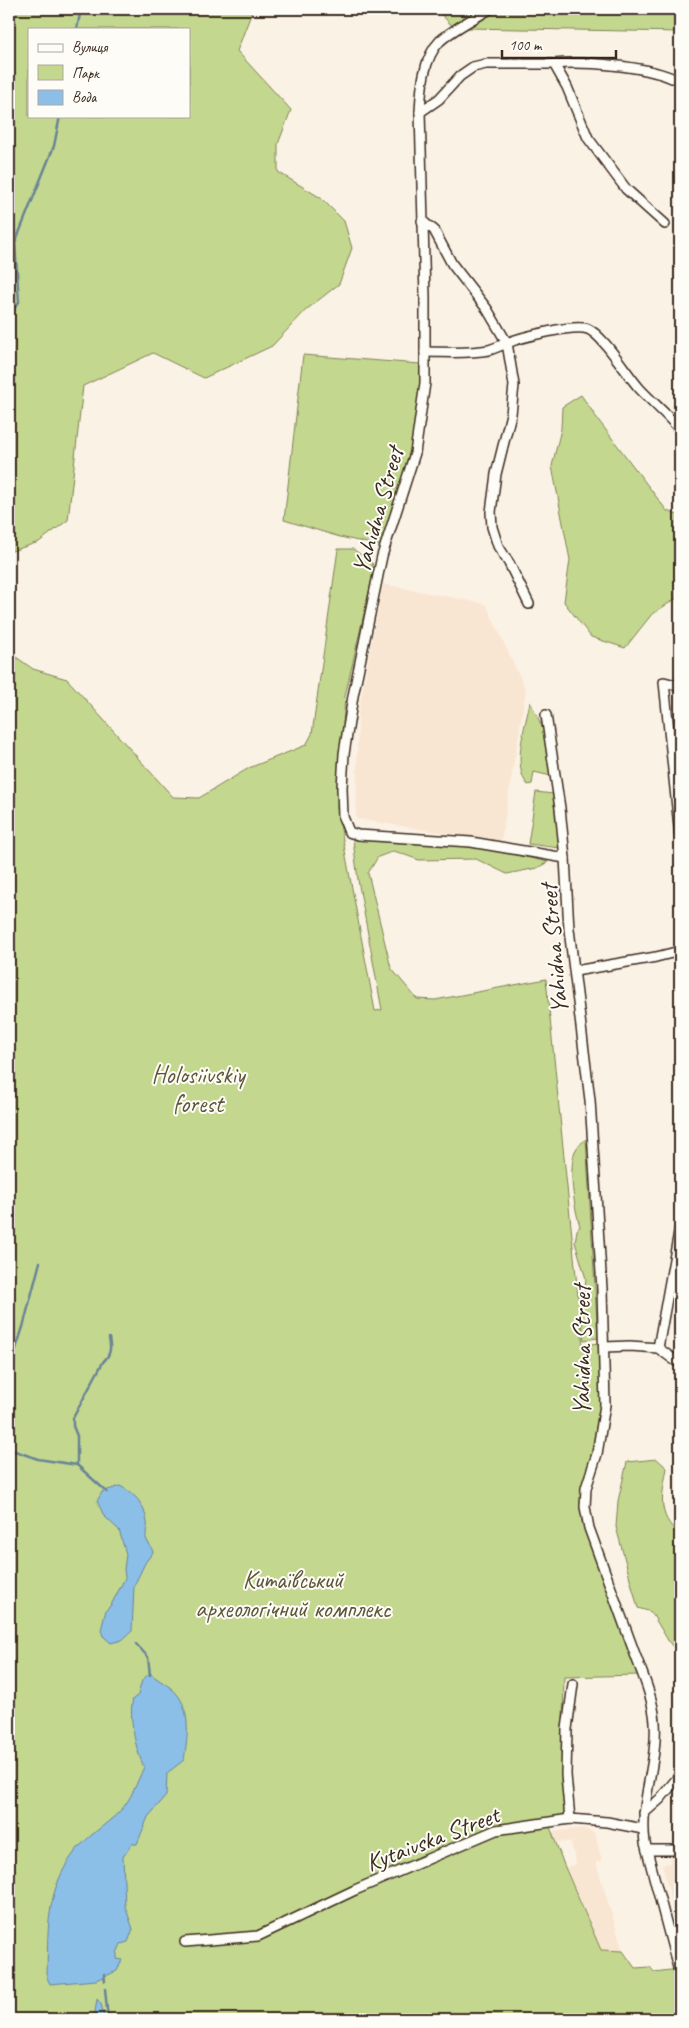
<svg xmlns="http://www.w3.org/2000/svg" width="689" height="2028" viewBox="0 0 689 2028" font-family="Caveat,sans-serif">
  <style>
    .built { fill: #f9e6d2 }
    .green { fill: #c3d88e; stroke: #7f8156; fill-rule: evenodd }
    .water { fill: #8bbfe8; stroke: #6b8397 }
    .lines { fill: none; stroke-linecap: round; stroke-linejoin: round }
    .stream { stroke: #6b8397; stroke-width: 2.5 }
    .street-casing { stroke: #3b2a1e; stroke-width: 12 }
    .street { stroke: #fdfcf7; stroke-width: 9 }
    .labels { text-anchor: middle; stroke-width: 4; stroke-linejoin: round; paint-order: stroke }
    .street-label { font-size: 25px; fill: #3b2a1e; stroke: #fdfcf7 }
    .park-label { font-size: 25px; fill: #5d563a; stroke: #fdfcf7 }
  </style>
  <rect width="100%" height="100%" fill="#fbf2e6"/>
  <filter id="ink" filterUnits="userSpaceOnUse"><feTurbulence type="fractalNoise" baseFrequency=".02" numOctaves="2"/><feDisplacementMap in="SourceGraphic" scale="10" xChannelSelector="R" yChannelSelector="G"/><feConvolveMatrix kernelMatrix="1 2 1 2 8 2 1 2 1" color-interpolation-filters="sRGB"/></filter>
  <g filter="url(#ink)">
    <g class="built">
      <path d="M383,584L486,604L526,690L501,842L356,819L358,713Z"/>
      <path d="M584,1828L595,1833L602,1861L596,1862L623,1951L601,1950L566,1867L576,1864L571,1842L526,1843L525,1835Z"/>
      <path d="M669,1851L680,1852V1938L662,1864L670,1863Z"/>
    </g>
    <g class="green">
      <path d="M9,9H253L237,51L291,110L278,144V172L321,198L344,221L352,248L339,284L306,310L272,346L204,378L153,353L83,386L68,520L39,542L9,552ZM29,29H189V116H29Z"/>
      <path d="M429,9H474L452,26L442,15Z"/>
      <path d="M499,9H680V32L468,28Z"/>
      <path d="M303,355L420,364L421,383L410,451L381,546L340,537L284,520Z"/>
      <path d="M581,395L599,421L667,511L680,516V596L652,614L625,648L591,637L564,602L570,560L552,466L561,429L562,407Z"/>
      <path d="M338,549H353L372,563L374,570L345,696L337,808L375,1011L382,1010L358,880L353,840C416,836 487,848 548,862L537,868L507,874L476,859L419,860L394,851L378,857L368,873L391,968L417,999L435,1000L546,979L583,1345L600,1343V1407L582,1505V1522L639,1675L564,1677L562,1762L567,1823L550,1827L564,1865L601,1950L623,1951L635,1968L650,1967L654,1972L679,1969L680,2019H9V652L33,669L67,679L173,797L199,798L249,768L306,745L312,734Z"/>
      <path d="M530,702C543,726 552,747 551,776L534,772L532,784L528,785C511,767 526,724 530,702Z"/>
      <path d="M536,792L553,794L560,848L528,844Z"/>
      <path d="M586,1139L598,1338L584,1340L581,1315L586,1279L575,1242L577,1230L580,1226C574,1207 568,1170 575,1151C577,1147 582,1142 586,1139Z"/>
      <path d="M657,1459L667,1468C662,1496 656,1514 680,1535V1656L669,1642L651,1612L638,1608L616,1527L618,1501L627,1462Z"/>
    </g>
    <g class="water">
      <path d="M120,1486C136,1494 144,1504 147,1522C148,1528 145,1533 146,1538C148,1544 152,1547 153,1552L145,1563L134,1586L132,1631L122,1640L111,1643L103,1636L101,1630L106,1610L111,1605L125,1578L124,1569L126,1554L119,1530L104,1516L97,1501L102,1492Z"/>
      <path d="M150,1673C156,1679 165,1683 172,1689C192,1706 188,1736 184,1760L167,1773L166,1796L148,1817L137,1844H132L123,1857L125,1906L133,1929L128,1942L121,1944L117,1953V1959L122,1960L117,1971L96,1980L50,1984L47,1978C48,1932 45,1892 74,1853C86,1837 106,1825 120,1811C131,1800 137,1782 144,1767C136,1751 128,1716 133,1699L138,1695L142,1680Z"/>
      <path d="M97,1999L101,2004L105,2019H94Z"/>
    </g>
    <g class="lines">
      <g class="stream">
        <path d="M77,29L81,9"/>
        <path d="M9,315L19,302L15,243L54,146L60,116"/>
        <path d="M9,1370L23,1327L40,1262"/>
        <path d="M9,1449L38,1459L77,1465L107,1492"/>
        <path d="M77,1465V1436L73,1426V1418L103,1362C111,1354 111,1349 109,1338"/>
        <path d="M136,1644L148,1657L150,1675"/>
        <path d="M104,1974L105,1981"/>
        <path d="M105,1989L108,2019"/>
      </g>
      <defs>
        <g id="street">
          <path d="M490,9C475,18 453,29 440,41C423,58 421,90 420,112L425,297V383L415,453L382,556L353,696L344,754L342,788L343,817L349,832L358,835L471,842L565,858L569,929L590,1100L602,1289L605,1405L597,1454L586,1488L585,1507L589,1528C603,1567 618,1607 632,1646C641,1671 653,1696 655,1722C658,1763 639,1802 645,1843L680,1975"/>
          <path d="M554,64C584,61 644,66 672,78"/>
          <path d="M420,112L439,99L460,76L473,67L486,64H554L567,87L588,138L626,189L665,224"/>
          <path d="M422,221L434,230L452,264L487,309L507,343L514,385L511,414L496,474L491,512L492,527L498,546L509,563L529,604"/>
          <path d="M425,352C446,352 467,354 489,350C495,348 500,346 507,343C521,337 574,324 588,329C604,336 627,375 640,389C653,403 668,415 680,430"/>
          <path d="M680,686L664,682L680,837"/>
          <path d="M546,715L560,808L565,858"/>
          <path d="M575,971L656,957L680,951"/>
          <path d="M604,1347L630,1346L658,1348L680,1364"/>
          <path d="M658,1348L680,1226"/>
          <path d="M644,1813L660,1799L680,1775"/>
          <path d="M570,1819L566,1775L567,1729L573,1684"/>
          <path d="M647,1850H680"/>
          <path d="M185,1942L258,1936L355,1890L496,1830L570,1819L607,1822L643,1829"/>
        </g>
      </defs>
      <use href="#street" class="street-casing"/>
      <use href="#street" class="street"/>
    </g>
  </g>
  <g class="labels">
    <g class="street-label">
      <text transform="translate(377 510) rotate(-74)" y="9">Yahidna Street</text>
      <text transform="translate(553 949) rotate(-95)" y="9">Yahidna Street</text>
      <text transform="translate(581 1350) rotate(-90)" y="9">Yahidna Street</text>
      <text transform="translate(432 1838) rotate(-21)" y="9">Kytaivska Street</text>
    </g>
    <g class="park-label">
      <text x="198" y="1083">Holosiivskiy<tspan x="198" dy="29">forest</tspan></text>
      <text x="293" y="1588">Китаївський<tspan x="293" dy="29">археологічний комплекс</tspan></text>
    </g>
  </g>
  <rect width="689" height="2028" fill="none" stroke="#fdfcf7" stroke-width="30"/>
  <rect x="15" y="15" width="659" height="1998" fill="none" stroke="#3b2a1e" stroke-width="2" filter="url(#ink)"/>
  <rect x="28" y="28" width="162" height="90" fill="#fdfcf7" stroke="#afa8a0"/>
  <rect x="38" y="44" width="25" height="8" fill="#fdfcf7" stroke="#afa8a0"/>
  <text x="72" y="52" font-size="15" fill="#3b2a1e">Вулиця</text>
  <rect x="38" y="65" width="25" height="15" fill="#c3d88e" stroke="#afa8a0"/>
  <text x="72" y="78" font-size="15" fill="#3b2a1e">Парк</text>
  <rect x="38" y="90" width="25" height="15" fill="#8bbfe8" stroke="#afa8a0"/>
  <text x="72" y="102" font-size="15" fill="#3b2a1e">Вода</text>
  <path d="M502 50v8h114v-8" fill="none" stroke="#3b2a1e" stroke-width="2.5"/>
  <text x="509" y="50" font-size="15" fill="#3b2a1e" stroke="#fdfcf7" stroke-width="4" paint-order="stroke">100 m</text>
</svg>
